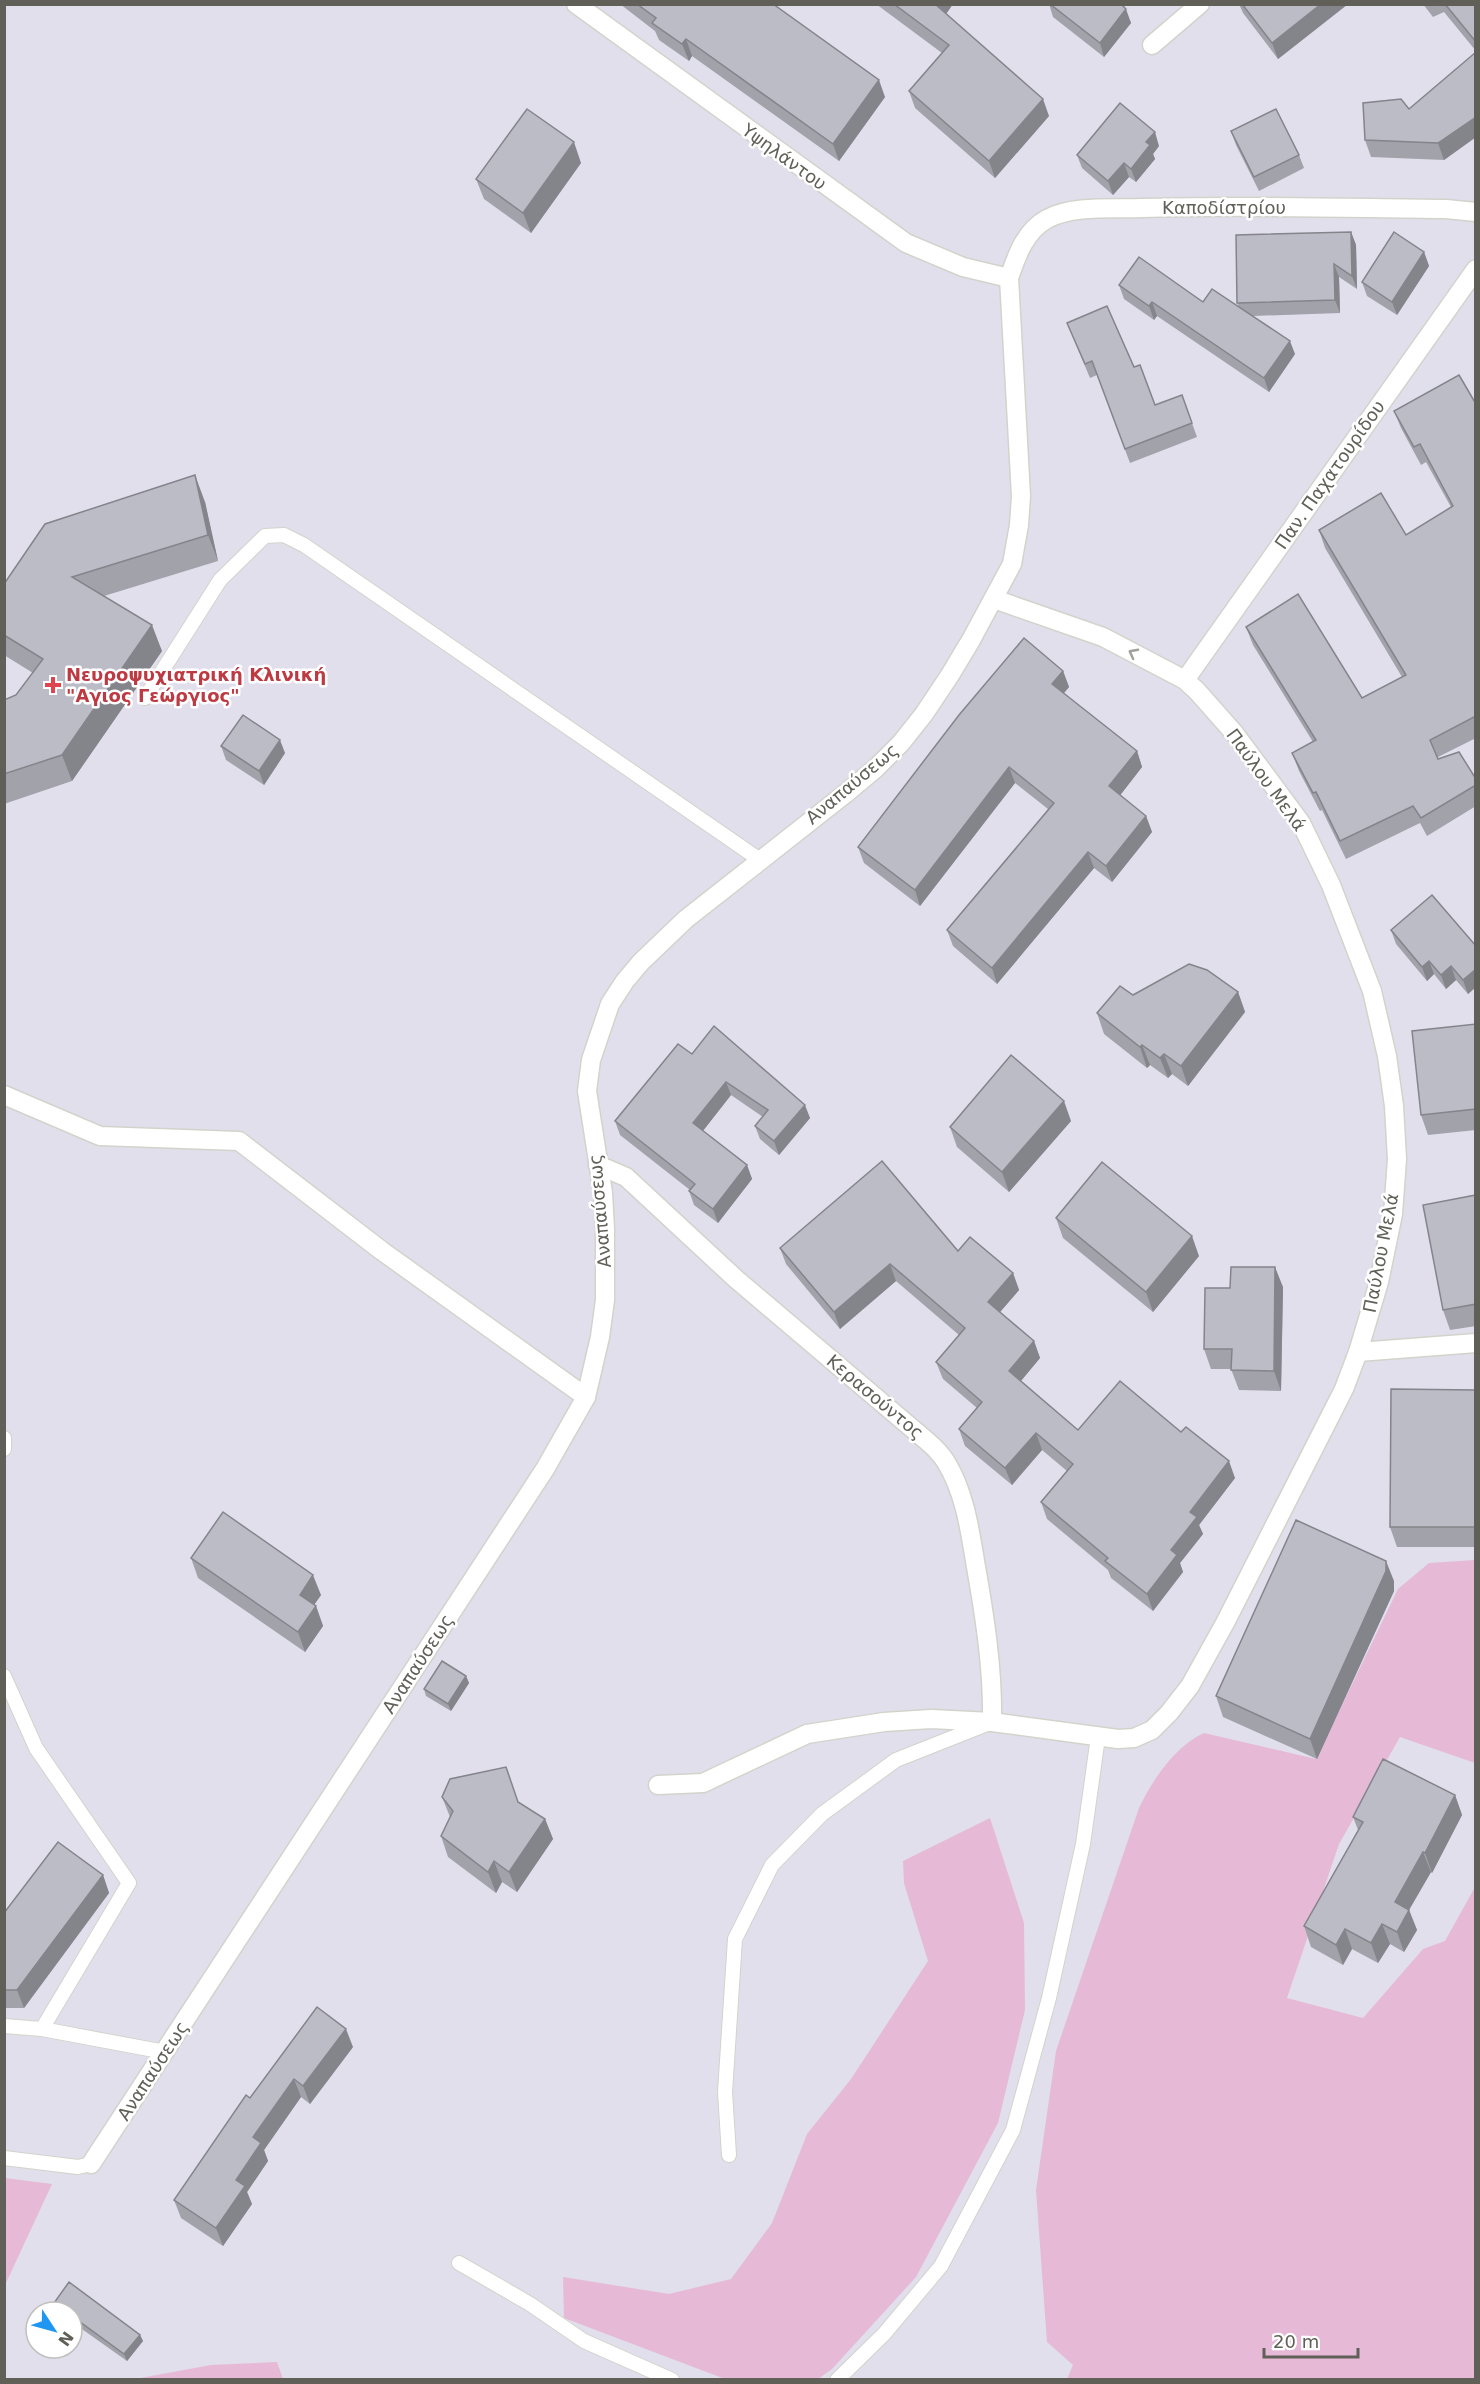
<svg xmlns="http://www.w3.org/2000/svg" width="1480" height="2384" viewBox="0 0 1480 2384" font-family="'DejaVu Sans',sans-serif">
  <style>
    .green { fill: #e6b9d6 }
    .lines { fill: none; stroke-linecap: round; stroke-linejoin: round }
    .lane-casing { stroke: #d3d3cb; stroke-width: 16 }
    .street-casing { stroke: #d3d3cb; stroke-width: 21 }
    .lane { stroke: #fff; stroke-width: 14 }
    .street { stroke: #fff; stroke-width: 18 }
    .wall { fill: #a2a2ab }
    .shaded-wall { fill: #84848b }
    .building { fill: #bcbcc7; stroke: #84848b; stroke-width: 1.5 }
    .oneway { stroke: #a0a09b }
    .health-dot { fill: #e0444e; stroke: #fff; stroke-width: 2 }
    .labels { text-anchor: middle; stroke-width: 5; stroke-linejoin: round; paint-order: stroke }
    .street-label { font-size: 18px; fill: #616058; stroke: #fff }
    .health-label { font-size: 18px; font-weight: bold; fill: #be3a42; stroke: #fff; text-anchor: start }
  </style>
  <rect width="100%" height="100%" fill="#e1dfec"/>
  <g class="green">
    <path d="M1475,1560V1763L1400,1737L1339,1844L1287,1998L1363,2018L1423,1949L1445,1941L1475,1887V2379H1067L1073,2365L1047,2342L1036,2190L1056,2051L1139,1808C1151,1782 1176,1745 1204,1733L1316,1759L1398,1589L1429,1563Z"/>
    <path d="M990,1818L1024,1923L1025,2010L998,2123L916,2277L832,2369L818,2379H725L564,2318L563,2277L669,2294L731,2279L772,2223L807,2134L851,2079L928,1961L904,1883L903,1861Z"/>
    <path d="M5,2178L52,2184L5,2285L4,2178Z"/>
    <path d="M277,2362L283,2379H135L211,2365Z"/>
  </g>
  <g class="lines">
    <defs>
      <g id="lane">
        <path d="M145,698L220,580L265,536L284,535L304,545L760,860"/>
        <path d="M4,1438V1449"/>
        <path d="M4,1676L36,1748L129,1883L42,2029"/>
        <path d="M4,2026L42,2029L165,2052"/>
        <path d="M729,2155L725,2092L735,1939L772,1865L822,1814L896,1760L987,1724"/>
        <path d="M4,2158L78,2167L91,2164"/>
        <path d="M459,2263L530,2304L584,2341L672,2380"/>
        <path d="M837,2380L884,2334L941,2266L1013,2130L1049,1998L1083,1844L1098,1737"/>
      </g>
      <g id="street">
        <path d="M576,4L906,243L963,267L1009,278"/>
        <path d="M1152,45L1200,4"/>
        <path d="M1185,680L1476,269"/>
        <path d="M4,1095L100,1136L239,1141L382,1251L586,1397"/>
        <path d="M598,1165L626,1177L736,1279L927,1441C934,1447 941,1454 946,1462C965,1493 970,1531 976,1567C985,1618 993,1670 992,1722"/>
        <path d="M1358,1352L1476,1343"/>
        <path d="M658,1785L703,1783L807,1734L884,1722L931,1719L992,1722L1118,1739L1134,1738L1152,1730L1169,1713L1190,1686L1225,1623L1344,1389L1358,1352L1379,1282L1393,1214L1397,1159L1394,1106L1387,1056L1372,991L1331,885L1301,823L1235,734L1197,691L1185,680L1103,637L994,599"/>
        <path d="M91,2164L545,1469L586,1397L600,1337L605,1300V1229L603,1193L587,1091L591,1060L610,1004L625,981L641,962L686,919L845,794L876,768L901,743L924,714L950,675L971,640L1012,564L1019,525L1021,496L1009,278C1017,255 1025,231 1047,219C1071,205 1114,209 1141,208C1243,205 1345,208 1446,209L1476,212"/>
      </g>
    </defs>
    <use href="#lane" class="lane-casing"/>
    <use href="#street" class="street-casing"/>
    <use href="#lane" class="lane"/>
    <use href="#street" class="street"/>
  </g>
  <g class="wall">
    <path d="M620,4H773L885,97L839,161L692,56L689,61L659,40L655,31Z"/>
    <path d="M876,4H953L946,14L1049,116L995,178L915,108L909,91L942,53Z"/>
    <path d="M1049,4H1121L1131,23L1104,57L1053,17Z"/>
    <path d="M1239,4H1348L1278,59L1243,13Z"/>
    <path d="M1423,4H1476V51L1444,12L1433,17Z"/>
    <path d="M1476,52V137L1444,160L1371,157L1365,140L1409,109Z"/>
    <path d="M1231,131L1299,155L1304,168L1259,191L1236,145Z"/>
    <path d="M1159,146L1153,154L1155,159L1136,182L1129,177L1113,195L1082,168L1077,155Z"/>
    <path d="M581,163L531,233L484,199L476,179Z"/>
    <path d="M1351,232L1356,245L1357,289L1339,277L1340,313L1253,316L1295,354L1269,392L1157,316L1154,320L1124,299L1119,285L1203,302L1239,307L1237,303Z"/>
    <path d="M1424,252L1429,266L1397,315L1367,296L1362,282Z"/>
    <path d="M1067,323L1134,367L1155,405L1182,395L1197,437L1130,463L1097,375L1090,378Z"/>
    <path d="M1476,404V738L1438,757V759L1476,779V806L1427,836L1420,823L1346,859L1322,810L1320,811L1299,771L1292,753L1313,742L1253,645L1246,627L1362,698L1402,677L1325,548L1319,530L1406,535L1451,507L1426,462L1421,465L1401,428L1394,411Z"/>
    <path d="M205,502L218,561L104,596L162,651L72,781L4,804V700L16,695L33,673L4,655V584Z"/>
    <path d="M1063,671L1069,687L1064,693L1137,751L1142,767L1120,795L1146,816L1152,832L1112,882L1094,868L997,984L953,946L947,930L1048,809L1015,783L920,906L864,863L858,847Z"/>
    <path d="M221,746L285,753L264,785L226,760Z"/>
    <path d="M1391,930L1476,946V987L1468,994L1456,980L1446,989L1434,974L1427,981L1396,944Z"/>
    <path d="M1238,992L1245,1012L1188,1086L1172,1074L1168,1078L1150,1065L1147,1068L1104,1034L1097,1013L1133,995Z"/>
    <path d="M1476,1024V1130L1428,1135L1421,1115Z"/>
    <path d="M692,1054L810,1118L779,1155L760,1139L755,1126L763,1117L731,1095L703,1131L747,1165L752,1179L718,1223L694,1205L689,1191L690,1190L620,1135L615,1121Z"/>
    <path d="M1071,1121L1009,1192L957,1147L950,1127Z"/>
    <path d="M1476,1195V1326L1450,1330L1443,1310Z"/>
    <path d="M1056,1218L1199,1256L1153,1312L1063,1238Z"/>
    <path d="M780,1248L958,1251L1013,1273L1019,1290L1000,1312L1034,1341L1040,1358L1021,1381L1078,1430L1235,1478L1199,1525L1203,1534L1180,1563L1183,1572L1153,1611L1111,1578L1108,1570L1047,1519L1041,1502L1067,1471L1042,1450L1012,1485L965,1446L959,1429L977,1408L943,1379L936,1362L959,1335L896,1281L840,1329L786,1264Z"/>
    <path d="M1283,1287L1281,1391L1239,1390L1231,1369H1211L1204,1349L1230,1288Z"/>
    <path d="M1476,1390V1547H1397L1390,1527Z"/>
    <path d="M191,1558L321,1595L314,1605L316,1606L323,1626L305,1652L198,1578Z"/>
    <path d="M1394,1581V1591L1317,1759L1223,1717L1216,1696Z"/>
    <path d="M466,1676L469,1683L451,1711L426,1696L424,1689Z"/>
    <path d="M1455,1795L1462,1815L1432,1873L1431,1872L1409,1910L1417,1930L1404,1952L1390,1944L1378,1963L1352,1949L1343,1965L1311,1947L1304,1926L1358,1830L1353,1817Z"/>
    <path d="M442,1797L518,1802L545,1819L553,1839L517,1892L502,1882L496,1893L448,1857L441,1836L450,1817Z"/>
    <path d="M103,1875L109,1893L24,2008H4V1913Z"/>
    <path d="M353,2047L310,2104L301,2097L264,2150L268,2161L247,2192L252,2204L223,2246L181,2218L174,2200L250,2098Z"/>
    <path d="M54,2303L140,2335L143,2341L127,2361L72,2322V2312H59L56,2310Z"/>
  </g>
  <g class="shaded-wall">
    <path d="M935,4H953L941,21Z"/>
    <path d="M1321,4H1348L1278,59L1272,43Z"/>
    <path d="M1126,9L1131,23L1104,57L1100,43Z"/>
    <path d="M686,39L692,56L689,61L682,44Z"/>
    <path d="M879,80L885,97L839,161L833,144Z"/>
    <path d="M1043,99L1049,116L995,178L989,161Z"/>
    <path d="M1476,117V137L1444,160L1438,143Z"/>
    <path d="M1155,132L1159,146L1153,154L1155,159L1136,182L1131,169L1146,142Z"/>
    <path d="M574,142L581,163L531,233L523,213Z"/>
    <path d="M1124,163L1129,177L1113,195L1108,181Z"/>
    <path d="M1351,232L1356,245L1357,289L1352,276Z"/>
    <path d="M1424,252L1429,266L1397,315L1392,302Z"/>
    <path d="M1334,264L1339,277L1340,313L1335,300Z"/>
    <path d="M1152,302L1157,316L1154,320L1149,306Z"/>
    <path d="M1290,341L1295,354L1269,392L1264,378Z"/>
    <path d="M195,475L205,502L218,561L208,535Z"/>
    <path d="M152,625L162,651L72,781L62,755Z"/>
    <path d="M1063,671L1069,687L1058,700L1052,684Z"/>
    <path d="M280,740L285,753L264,785L259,771Z"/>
    <path d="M1137,751L1142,767L1115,802L1109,786Z"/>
    <path d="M1009,767L1015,783L920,906L915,890Z"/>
    <path d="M1146,816L1152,832L1112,882L1106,866Z"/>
    <path d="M1088,852L1094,868L997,984L992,968Z"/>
    <path d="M1429,961L1434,974L1427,981L1422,967Z"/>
    <path d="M1451,966L1456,980L1446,989L1441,975Z"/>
    <path d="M1476,969V987L1468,994L1463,980Z"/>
    <path d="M1238,992L1245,1012L1188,1086L1181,1066Z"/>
    <path d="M1142,1045L1150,1065L1147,1068L1140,1047Z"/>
    <path d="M1164,1054L1172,1074L1168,1078L1160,1058Z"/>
    <path d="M726,1082L731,1095L698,1137L693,1123Z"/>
    <path d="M1064,1101L1071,1121L1009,1192L1002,1172Z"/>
    <path d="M805,1105L810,1118L779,1155L774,1141Z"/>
    <path d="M747,1165L752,1179L718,1223L713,1209Z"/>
    <path d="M1192,1236L1199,1256L1153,1312L1146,1292Z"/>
    <path d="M890,1264L896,1281L840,1329L834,1312Z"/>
    <path d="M1275,1267L1283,1287L1281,1391L1274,1371Z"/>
    <path d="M1013,1273L1019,1290L994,1319L988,1302Z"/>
    <path d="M1034,1341L1040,1358L1015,1388L1009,1371Z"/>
    <path d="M1036,1433L1042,1450L1012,1485L1005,1468Z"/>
    <path d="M1229,1461L1235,1478L1199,1525L1203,1534L1180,1563L1183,1572L1153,1611L1147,1594L1190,1512Z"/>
    <path d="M1386,1561L1394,1581V1591L1317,1759L1310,1739Z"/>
    <path d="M313,1575L321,1595L307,1615L300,1595Z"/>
    <path d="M316,1606L323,1626L305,1652L298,1632Z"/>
    <path d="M466,1676L469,1683L451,1711L448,1704Z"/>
    <path d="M1455,1795L1462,1815L1432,1873L1425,1853Z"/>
    <path d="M545,1819L553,1839L517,1892L509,1872Z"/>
    <path d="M1423,1852L1431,1872L1402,1922L1395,1902Z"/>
    <path d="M494,1861L502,1882L496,1893L488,1872Z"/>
    <path d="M103,1875L109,1893L24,2008L17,1990Z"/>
    <path d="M1409,1910L1417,1930L1404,1952L1397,1932Z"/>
    <path d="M1382,1924L1390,1944L1378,1963L1371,1943Z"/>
    <path d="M1345,1929L1352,1949L1343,1965L1336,1945Z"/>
    <path d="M346,2029L353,2047L310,2104L303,2086Z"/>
    <path d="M294,2079L301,2097L264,2150L268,2161L247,2192L252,2204L223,2246L216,2228L253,2137Z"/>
    <path d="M140,2335L143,2341L127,2361L124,2354Z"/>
  </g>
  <g class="building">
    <path d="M637,4H773L879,80L833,144L686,39L682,44L652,23L656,18Z"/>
    <path d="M894,4H935L1043,99L989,161L909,91L949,45Z"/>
    <path d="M1050,4H1121L1126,9L1100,43Z"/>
    <path d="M1242,4H1321L1272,43Z"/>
    <path d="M1445,4H1476V42Z"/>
    <path d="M1476,52V117L1438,143L1365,140L1363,103L1401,99L1409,109Z"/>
    <path d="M1120,103L1155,132L1146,142L1150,145L1131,169L1124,163L1108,181L1077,155Z"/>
    <path d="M527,109L574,142L523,213L476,179Z"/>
    <path d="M1276,109L1299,155L1254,177L1231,131Z"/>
    <path d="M1351,232L1352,276L1334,264L1335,300L1237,303L1236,235Z"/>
    <path d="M1394,232L1424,252L1392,302L1362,282Z"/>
    <path d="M1139,257L1203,302L1212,289L1290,341L1264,378L1152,302L1149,306L1119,285Z"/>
    <path d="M1107,306L1134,367L1140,365L1155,405L1182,395L1192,423L1125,449L1092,361L1085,364L1067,323Z"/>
    <path d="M1459,375L1476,404V716L1430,740L1438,759L1459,752L1476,779V785L1421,818L1413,806L1340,841L1316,792L1313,793L1292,753L1316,740L1246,627L1298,594L1362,698L1406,675L1319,530L1381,493L1406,535L1453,506L1420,444L1414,447L1394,411Z"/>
    <path d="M195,475L208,535L72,577L152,625L62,755L4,774V700L16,695L43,659L4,635V584L45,524Z"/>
    <path d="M1024,638L1063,671L1052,684L1137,751L1109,786L1146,816L1106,866L1088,852L992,968L947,930L1054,803L1009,767L915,890L858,847L959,715Z"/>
    <path d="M243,715L280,740L259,771L221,746Z"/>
    <path d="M1432,895L1476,946V969L1463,980L1451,966L1441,975L1429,961L1422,967L1391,930Z"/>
    <path d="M1189,964L1207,970L1238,992L1181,1066L1164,1054L1160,1058L1142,1045L1140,1047L1097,1013L1120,986L1133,995Z"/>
    <path d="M1476,1024V1109L1421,1115L1412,1031Z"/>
    <path d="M714,1026L805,1105L774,1141L755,1126L768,1110L726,1082L693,1123L747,1165L713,1209L689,1191L695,1184L615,1121L678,1044L692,1054Z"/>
    <path d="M1011,1055L1064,1101L1002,1172L950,1127Z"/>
    <path d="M882,1161L958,1251L970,1237L1013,1273L988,1302L1034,1341L1009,1371L1078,1430L1120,1381L1181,1432L1186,1427L1229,1461L1190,1512L1197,1517L1171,1550L1177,1555L1147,1594L1105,1561L1108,1558L1041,1502L1073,1464L1036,1433L1005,1468L959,1429L982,1402L936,1362L965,1328L890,1264L834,1312L780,1248Z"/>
    <path d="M1102,1162L1192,1236L1146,1292L1056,1218Z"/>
    <path d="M1476,1195V1304L1443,1310L1423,1205Z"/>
    <path d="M1231,1267H1275L1274,1371L1231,1370L1232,1349H1204L1205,1288H1230Z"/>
    <path d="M1391,1389L1476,1390V1527H1390Z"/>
    <path d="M223,1512L313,1575L300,1595L316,1606L298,1632L191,1558Z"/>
    <path d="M1296,1520L1386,1561V1571L1310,1739L1216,1696Z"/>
    <path d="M442,1661L466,1676L448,1704L424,1689Z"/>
    <path d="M1383,1759L1455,1795L1425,1853L1423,1852L1395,1902L1409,1910L1397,1932L1382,1924L1371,1943L1345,1929L1336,1945L1304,1926L1363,1822L1353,1817Z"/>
    <path d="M506,1767L518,1802L545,1819L509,1872L494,1861L488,1872L441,1836L453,1811L442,1797L450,1779Z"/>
    <path d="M58,1842L103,1875L17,1990H4V1913Z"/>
    <path d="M317,2007L346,2029L303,2086L294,2079L253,2137L261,2143L236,2180L245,2186L216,2228L174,2200L246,2095L250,2098Z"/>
    <path d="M69,2282L140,2335L124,2354L72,2316V2312H66L54,2303Z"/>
  </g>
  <defs><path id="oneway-chevron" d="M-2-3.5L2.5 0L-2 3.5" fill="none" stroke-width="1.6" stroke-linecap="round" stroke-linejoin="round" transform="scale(1.5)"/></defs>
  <use class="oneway" href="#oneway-chevron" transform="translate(1133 653) rotate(-152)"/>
  <path class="health-dot" d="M50 676h6v6h6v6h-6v6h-6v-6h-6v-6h6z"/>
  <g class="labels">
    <g class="street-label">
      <text transform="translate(784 157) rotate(36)" y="6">Υψηλάντου</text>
      <text x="1224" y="214">Καποδίστρίου</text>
      <text transform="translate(1330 475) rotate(-55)" y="6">Παν. Παχατουρίδου</text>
      <text transform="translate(1266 780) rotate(54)" y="6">Παύλου Μελά</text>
      <text transform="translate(852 784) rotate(-40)" y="6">Αναπαύσεως</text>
      <text transform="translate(600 1211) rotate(-95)" y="6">Αναπαύσεως</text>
      <text transform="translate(1381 1253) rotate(-79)" y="6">Παύλου Μελά</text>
      <text transform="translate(875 1397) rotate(40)" y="6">Κερασούντος</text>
      <text transform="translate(418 1664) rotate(-57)" y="6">Αναπαύσεως</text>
      <text transform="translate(153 2071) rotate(-57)" y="6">Αναπαύσεως</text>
    </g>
    <g class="health-label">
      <text x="66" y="681">Νευροψυχιατρική Κλινική<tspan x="66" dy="21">"Αγιος Γεώργιος"</tspan></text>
    </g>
  </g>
  <rect width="1480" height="2384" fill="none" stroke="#616058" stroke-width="12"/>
  <g transform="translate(54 2330) rotate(126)"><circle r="28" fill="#ffffff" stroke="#c0bfbc" stroke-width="1.5"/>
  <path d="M0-4.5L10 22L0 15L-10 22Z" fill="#1f97f2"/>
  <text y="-9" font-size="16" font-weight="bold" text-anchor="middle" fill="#616058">N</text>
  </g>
  <path d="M1264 2348v9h94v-9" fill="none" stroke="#616058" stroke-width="3"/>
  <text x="1273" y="2348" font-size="18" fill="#616058" stroke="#ffffff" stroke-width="4.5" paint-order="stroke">20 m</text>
</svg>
